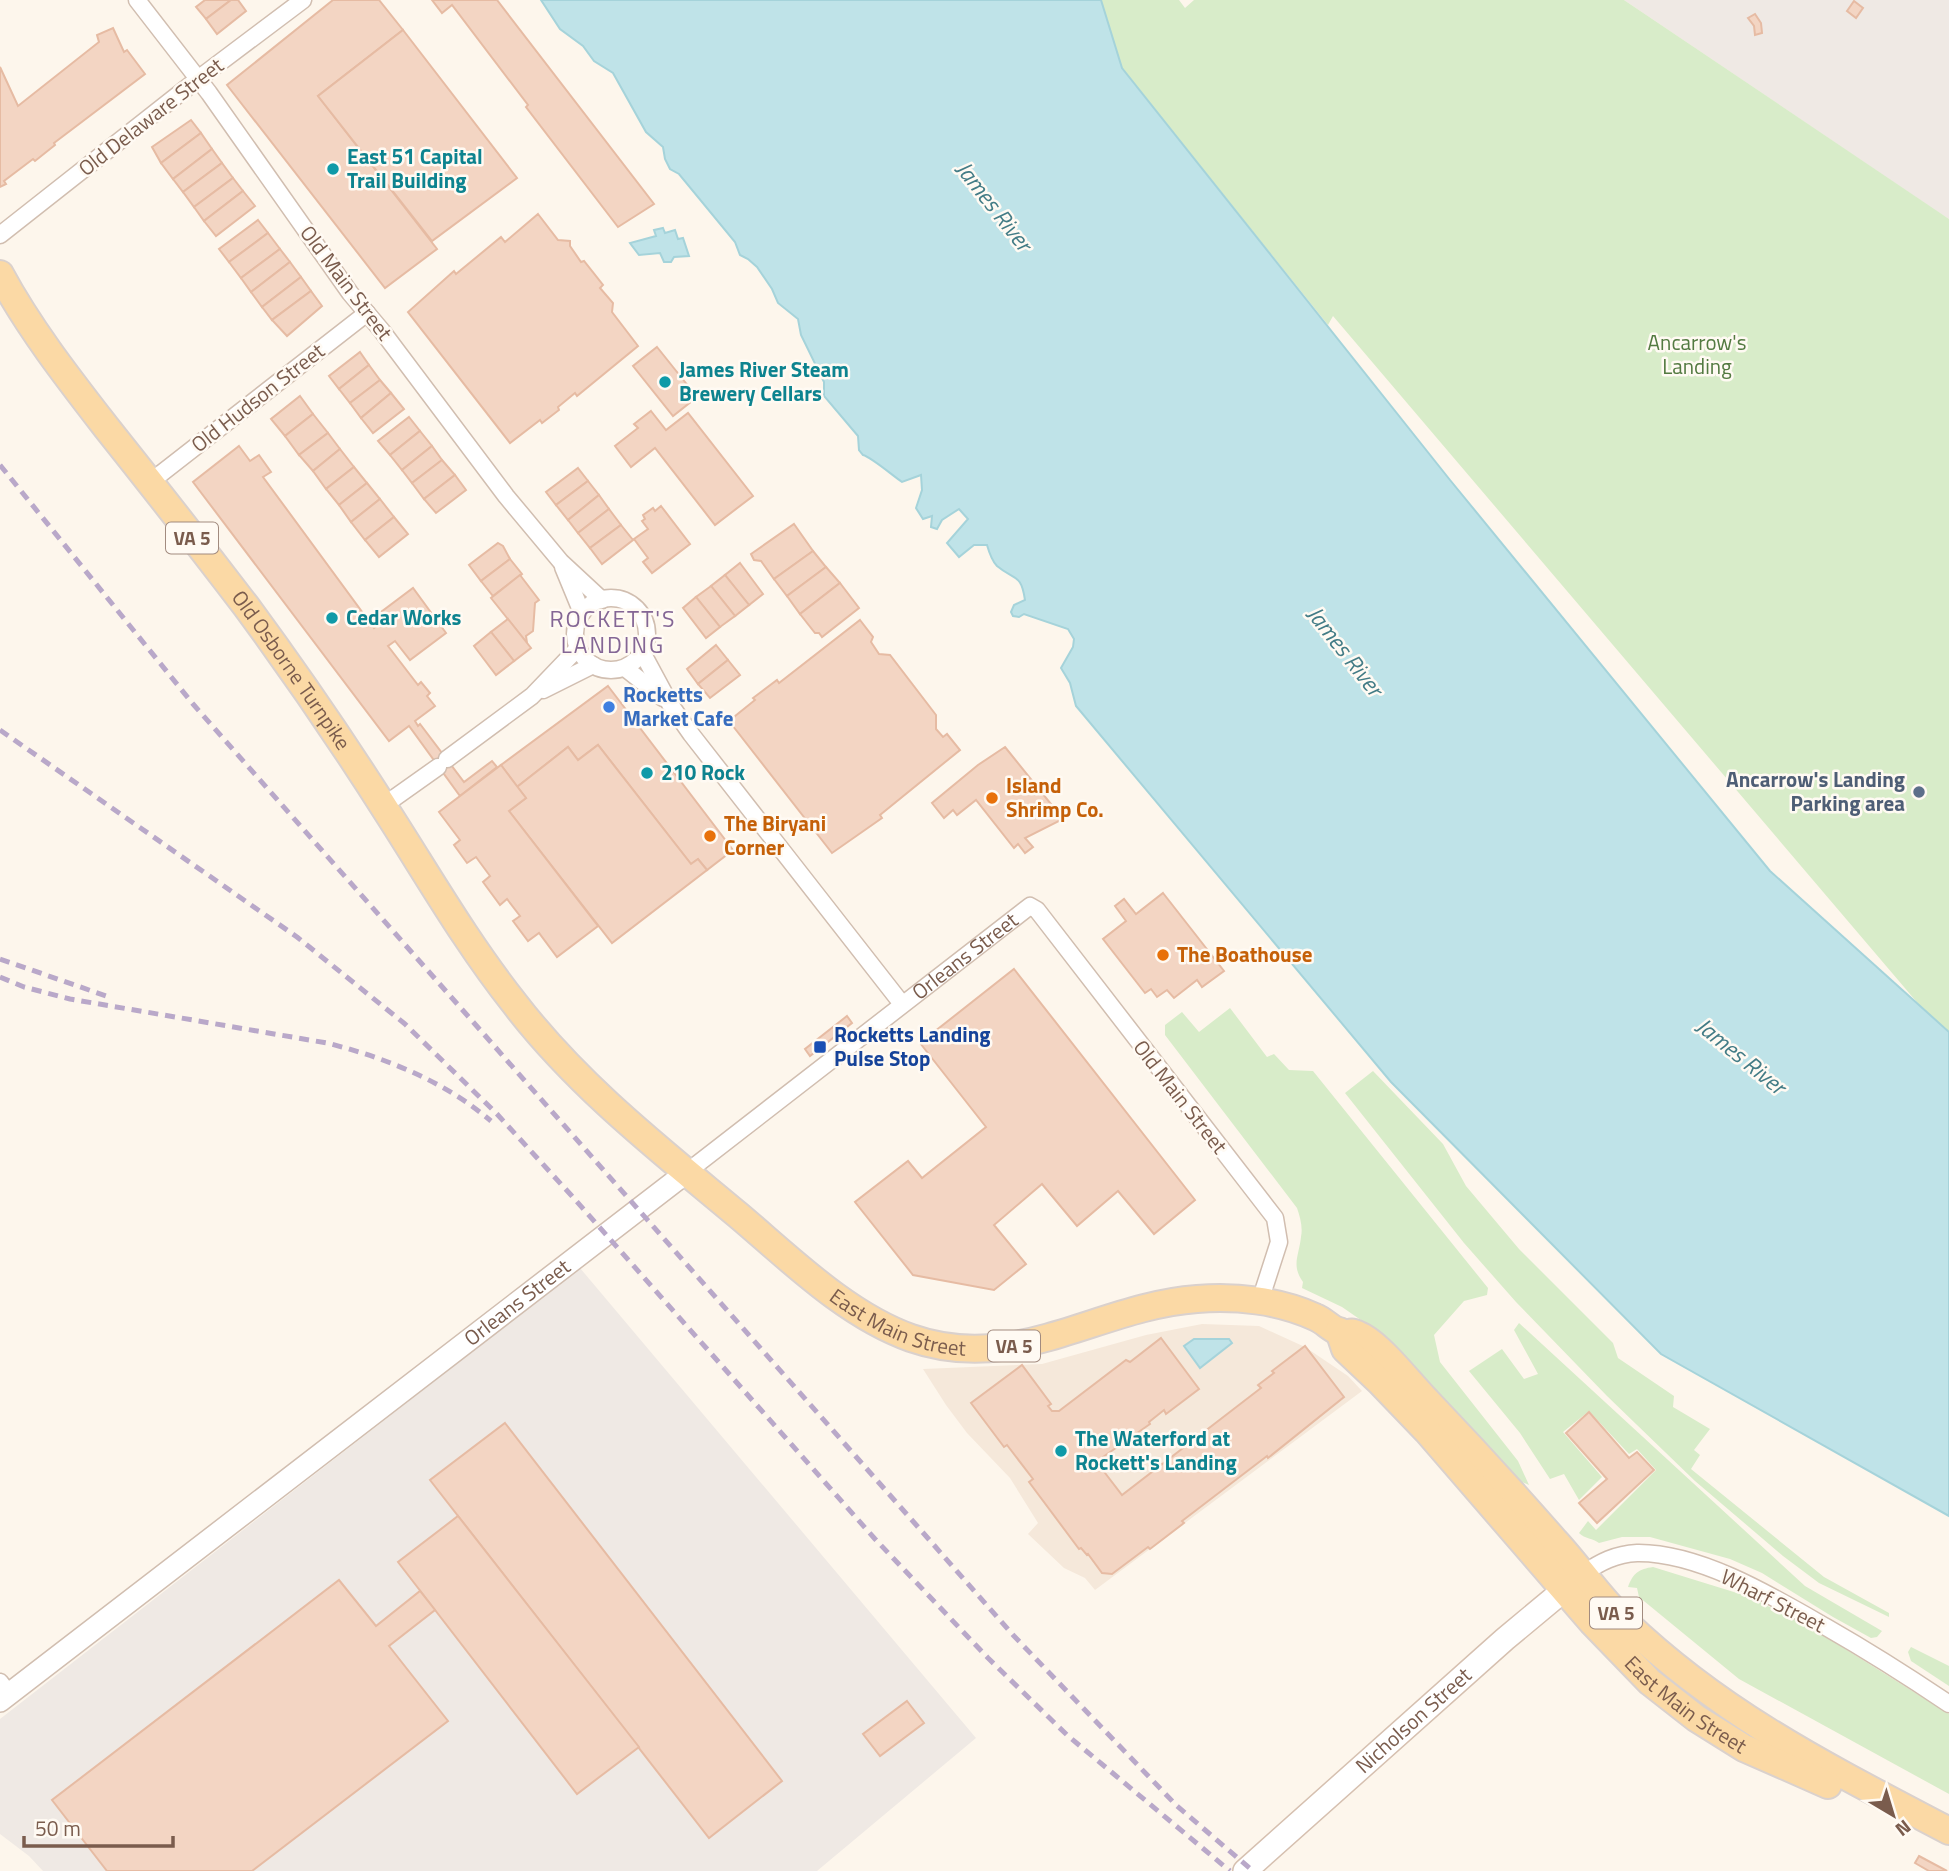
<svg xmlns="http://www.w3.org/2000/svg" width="1949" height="1871" viewBox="0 0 1949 1871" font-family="'Titillium Web',sans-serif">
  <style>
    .residential { fill: #f5e8da }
    .industrial { fill: #efe9e4 }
    .green { fill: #d8ecc9 }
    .water { fill: #bfe3e8; stroke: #a5d3da; stroke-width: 2 }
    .building { fill: #f3d5c3; stroke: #e6bba3; stroke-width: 2 }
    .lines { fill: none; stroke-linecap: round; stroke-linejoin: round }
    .minor-casing { stroke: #d1beb0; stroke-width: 19 }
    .tertiary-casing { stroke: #d1beb0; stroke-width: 24 }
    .secondary-casing { stroke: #d6c0b0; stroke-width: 26 }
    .primary-casing { stroke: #dad1cd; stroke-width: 30 }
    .minor { stroke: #fff; stroke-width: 16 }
    .tertiary { stroke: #fff; stroke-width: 21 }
    .secondary { stroke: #fff; stroke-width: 23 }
    .primary { stroke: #fbd9a5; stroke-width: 26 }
    .rail { stroke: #b9a8c9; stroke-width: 5; stroke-dasharray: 10 7; stroke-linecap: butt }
    .culture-dot { fill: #0f9aa8; stroke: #fffaf3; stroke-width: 2.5 }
    .shop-dot { fill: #3f7fe0; stroke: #fffaf3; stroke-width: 2.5 }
    .service-dot { fill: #5c6f8a; stroke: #fffaf3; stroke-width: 2.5 }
    .food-dot { fill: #e8710a; stroke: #fffaf3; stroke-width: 2.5 }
    .transit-dot { fill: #1a4fb4; stroke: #fffaf3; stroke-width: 2.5 }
    .labels { text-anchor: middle; stroke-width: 5; stroke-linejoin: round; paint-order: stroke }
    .shield { fill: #fffaf3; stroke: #a28b7f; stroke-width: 2 }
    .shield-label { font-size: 19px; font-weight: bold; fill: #7a5c4d }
    .street-label { font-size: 21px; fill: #7a5c4d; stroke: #fffaf3 }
    .culture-label { font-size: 21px; font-weight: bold; fill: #0d838f; stroke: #fffaf3; text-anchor: start }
    .park-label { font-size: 21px; fill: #537a41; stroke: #fffaf3 }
    .shop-label { font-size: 21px; font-weight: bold; fill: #366cbe; stroke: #fffaf3; text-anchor: start }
    .service-label { font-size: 21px; font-weight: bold; fill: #4e5e75; stroke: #fffaf3; text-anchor: end }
    .food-label { font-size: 21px; font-weight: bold; fill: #c56008; stroke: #fffaf3; text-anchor: start }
    .transit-label { font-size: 21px; font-weight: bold; fill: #164399; stroke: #fffaf3; text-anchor: start }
    .water-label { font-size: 23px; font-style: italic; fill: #437c86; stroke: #fffaf3 }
    .neighbourhood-label { font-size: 23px; letter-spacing: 2px; fill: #846695; stroke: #fffaf3 }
  </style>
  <rect width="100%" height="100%" fill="#fdf6ec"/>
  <path class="residential" d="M1202,1324L1259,1326L1305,1347L1348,1376L1362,1391L1095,1590L1085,1578L1064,1568L1028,1534L1038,1523L1010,1478L967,1433L946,1405L923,1369L1042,1364L1146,1335Z"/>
  <g class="industrial">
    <path d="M1624,0H1949V219L1935,210Z"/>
    <path d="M580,1268L976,1738L817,1871H43L29,1856L0,1834V1719Z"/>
  </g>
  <g class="green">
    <path d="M1101,0H1179L1185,8L1194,0H1624L1949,219V1032L1927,1014L1333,316L1328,325L1122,68Z"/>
    <path d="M1230,1008L1267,1057L1274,1054L1289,1070L1313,1071L1488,1288L1487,1295L1464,1301L1434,1335L1440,1362L1518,1461L1529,1485L1520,1481L1384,1336L1342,1307L1302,1288L1303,1282C1291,1265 1299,1256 1301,1237C1303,1227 1300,1217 1297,1208L1165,1035V1025L1182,1012L1199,1032Z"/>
    <path d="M1373,1071L1443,1144L1466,1186L1519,1249L1613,1343L1618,1358L1674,1396L1673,1407L1710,1429L1694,1450L1700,1455L1691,1469L1824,1577L1889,1613V1617L1819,1583L1783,1556L1695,1481L1607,1396L1516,1302L1464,1243L1345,1093Z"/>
    <path d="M1519,1323L1805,1586L1882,1631L1877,1637L1871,1638L1833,1617L1762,1573L1730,1559L1650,1537H1622L1599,1543C1593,1538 1585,1539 1579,1533L1588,1521L1596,1530L1656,1470L1637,1449L1629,1454L1589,1411L1563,1432L1602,1477L1579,1500L1564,1474L1550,1479L1520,1433L1469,1371L1502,1349L1524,1379L1538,1374L1514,1330Z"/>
    <path d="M1653,1567L1750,1597L1815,1630L1949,1714V1794L1739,1679L1639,1597L1637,1588L1628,1587C1633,1573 1639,1569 1653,1567Z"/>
    <path d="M1911,1647L1949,1666V1686L1911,1661L1908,1652Z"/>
  </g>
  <g class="water">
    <path d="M541,0H1101L1122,68L1450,480L1770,871L1949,1032V1516L1661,1354L1391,1082L1076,706L1070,683L1061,668L1073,647L1074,639L1068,629L1024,614L1019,617L1013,616L1011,612L1014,605L1025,600C1021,573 1015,581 997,566C992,561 989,552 987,545H974L959,557L947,543L968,519L959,509L942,520L937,529L931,527L932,516L923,519L916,508L922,490L921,475L902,482C892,475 871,457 863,455L859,450L858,436L824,396V382L801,335L798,319L778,303L772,289L757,267L748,259L740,255L735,242L679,174L670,169L665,159L663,147L646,132L613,73L594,61L583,46L560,29Z"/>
    <path d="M663,228L665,233L675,230L678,239L683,238L689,256L674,257L671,262H664L660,253L639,255L630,243L656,236L654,230Z"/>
    <path d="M1194,1339H1229L1232,1343L1200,1368L1184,1346Z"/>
  </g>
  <g class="building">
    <path d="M205,0H231L206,19L196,7Z"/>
    <path d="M231,0H238L246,11L217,34L206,19Z"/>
    <path d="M333,0H379L403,30L318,96L437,249L385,288L227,85Z"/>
    <path d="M432,0H497L654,204L618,227L526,107L528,105L452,5L442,13Z"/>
    <path d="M1854,1L1863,8L1856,18L1847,11Z"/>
    <path d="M1755,14L1761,23L1762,33L1755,35L1754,26L1748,18Z"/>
    <path d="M113,28L124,52L127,50L145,74L54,143L55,145L35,161L33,159L4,181L6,184L0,187V67L18,106L99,42L97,35Z"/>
    <path d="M403,30L517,178L432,241L318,96Z"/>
    <path d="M191,120L201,133L161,163L152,147Z"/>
    <path d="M201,133L212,149L173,179L161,163Z"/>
    <path d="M212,149L222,163L183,192L173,179Z"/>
    <path d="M222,163L233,178L194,207L183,192Z"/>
    <path d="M233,178L243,191L204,221L194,207Z"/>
    <path d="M243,191L255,206L216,236L204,221Z"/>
    <path d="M538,214L558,240L570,241V246L581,262L584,261L603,285L600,288L613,303L612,312L638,346L577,396L575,393L558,407L559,410L542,423L540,420L510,443L408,312L454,271L456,274L501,237L505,242Z"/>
    <path d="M258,220L268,233L229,262L219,249Z"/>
    <path d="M268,233L280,249L241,278L229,262Z"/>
    <path d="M280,249L290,262L251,292L241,278Z"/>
    <path d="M290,262L301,277L262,307L251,292Z"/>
    <path d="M301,277L311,291L272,320L262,307Z"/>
    <path d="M311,291L322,306L287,336L272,320Z"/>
    <path d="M657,347L697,397L673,416L633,366Z"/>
    <path d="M360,352L369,365L339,389L329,376Z"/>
    <path d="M369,365L380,380L350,403L339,389Z"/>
    <path d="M380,380L391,393L361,418L350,403Z"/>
    <path d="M391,393L404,409L373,433L361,418Z"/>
    <path d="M300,396L313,414L285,436L271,419Z"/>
    <path d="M651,411L666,430L688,413L753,496L715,525L655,448L631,467L615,446L638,428L634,424Z"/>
    <path d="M313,414L328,433L299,455L285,436Z"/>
    <path d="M409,417L420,431L390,455L378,441Z"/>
    <path d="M420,431L432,446L402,470L390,455Z"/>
    <path d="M328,433L340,449L313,471L299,455Z"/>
    <path d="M239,446L250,461L259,455L271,472L263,477L374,628L382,622L377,615L413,588L446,633L410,660L395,641L388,646L418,685L421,682L430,693L427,696L435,706L415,721L418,726L420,724L464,782L492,761L497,767L460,796L409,726L389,741L193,482Z"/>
    <path d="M432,446L442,460L412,483L402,470Z"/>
    <path d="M340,449L354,467L326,489L313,471Z"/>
    <path d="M442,460L455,475L424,499L412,483Z"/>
    <path d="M354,467L367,483L339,505L326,489Z"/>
    <path d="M578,468L588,481L556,505L546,492Z"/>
    <path d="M455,475L466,490L436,513L424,499Z"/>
    <path d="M588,481L599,495L568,520L556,505Z"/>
    <path d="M367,483L380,499L351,522L339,505Z"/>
    <path d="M599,495L609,509L578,533L568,520Z"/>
    <path d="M380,499L394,517L365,540L351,522Z"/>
    <path d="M661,506L690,544L652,573L643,562L648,558L634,539L648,529L642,521L645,519L643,515L653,508L655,511Z"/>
    <path d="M609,509L621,525L590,548L578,533Z"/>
    <path d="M394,517L408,534L379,557L365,540Z"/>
    <path d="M794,524L813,551L774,579L761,561L754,560L751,554Z"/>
    <path d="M621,525L633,540L602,564L590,548Z"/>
    <path d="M498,543L503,546L510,559L481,581L469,565Z"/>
    <path d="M813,551L826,567L787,596L774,579Z"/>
    <path d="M510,559L522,574L493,596L481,581Z"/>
    <path d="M740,563L763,594L749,605L725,575Z"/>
    <path d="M826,567L840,583L800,614L787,596Z"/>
    <path d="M520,575L539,600L535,603L533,631L526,636L527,643L491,598Z"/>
    <path d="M725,575L749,605L735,616L711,586Z"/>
    <path d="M840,583L859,608L822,637L819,633H815L800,614Z"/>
    <path d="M711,586L735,616L720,627L696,597Z"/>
    <path d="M696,597L720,627L706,638L683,608Z"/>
    <path d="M508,619L531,648L514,661L491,632Z"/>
    <path d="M860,620L873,637L871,642L879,654L890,655L936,715V729L943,737L947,734L960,750L880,815L882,818L832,853L729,721L755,700L753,698L777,680L779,683Z"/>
    <path d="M491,632L514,661L496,675L474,646Z"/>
    <path d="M716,645L728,660L698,684L687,669Z"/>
    <path d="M728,660L740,675L710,698L698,684Z"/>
    <path d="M608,686L733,850L707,870L698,859L691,864L598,745L578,760L568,747L517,787L501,765Z"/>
    <path d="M598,745L691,864L698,859L707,870L612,943L509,811L526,798L517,787L568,747L578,760Z"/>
    <path d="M1005,747L1063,819L1025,838L1033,847L1025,853L1018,844L1014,848L976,800L957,815L953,810L944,818L932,803L978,765Z"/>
    <path d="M501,765L526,798L509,811L598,926L557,957L539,933L528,941L513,921L520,916L507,899L500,905L483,882L490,876L476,857L467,863L454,845L460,840L439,812Z"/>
    <path d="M1163,893L1224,971L1202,987L1197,980L1174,998L1167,990L1157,997L1151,989L1145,993L1103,939L1126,921L1115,906L1124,899L1136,914Z"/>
    <path d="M1014,969L1195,1200L1154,1234L1118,1191L1077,1226L1042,1184L994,1225L1026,1264L994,1290L913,1275L855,1202L908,1161L922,1178L986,1127L920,1043Z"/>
    <path d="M847,1016L852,1023L810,1056L805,1049Z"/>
    <path d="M1161,1338L1199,1389L1166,1414L1164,1410L1149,1422L1150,1424L1103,1457L1102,1469L1122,1495L1261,1388L1258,1385L1274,1373L1272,1371L1305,1346L1344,1397L1268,1458L1267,1456L1182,1521L1184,1523L1150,1549L1148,1547L1112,1574L1102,1573L1088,1554L1087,1555L1081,1548L1079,1549L1029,1482L1033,1479L1007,1445L1004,1447L971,1403L1022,1365L1051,1404L1048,1406L1052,1411H1059L1126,1360L1130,1362Z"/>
    <path d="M1589,1412L1629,1458L1637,1452L1654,1470L1597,1523L1579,1503L1607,1479L1566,1433Z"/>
    <path d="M505,1423L782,1781L709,1838L430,1480Z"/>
    <path d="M458,1516L639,1747L577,1794L398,1562Z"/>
    <path d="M339,1580L376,1626L420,1591L435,1610L389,1646L448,1721L252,1871H107L52,1800Z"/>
    <path d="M907,1701L924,1723L880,1756L863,1734Z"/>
    <path d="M1919,1856L1947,1871H1929L1915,1863Z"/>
  </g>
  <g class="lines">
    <defs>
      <g id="minor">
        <path d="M137,0L209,93L350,293L382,331L506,496L561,562L602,600"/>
        <path d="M0,235L198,79L303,0"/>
        <path d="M149,483L367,313"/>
        <path d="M563,567L582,613"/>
        <circle cx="611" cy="634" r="36"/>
        <path d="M642,652L670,704L691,734L902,1004"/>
        <path d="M625,668L663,698"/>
        <path d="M543,690L593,665"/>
        <path d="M447,759L532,696L578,648"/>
        <path d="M383,806L438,767"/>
        <path id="s1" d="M687,1172L1030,906L1037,910L1275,1218L1279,1242L1260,1301"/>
        <path d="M1583,1574C1600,1562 1616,1554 1637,1553C1699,1552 1774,1597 1826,1627C1868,1651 1909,1677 1949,1704"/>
        <path d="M0,1682L9,1694"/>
      </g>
      <g id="tertiary">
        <path id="s2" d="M0,1701L687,1172"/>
      </g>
      <g id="secondary">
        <path id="s3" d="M1245,1871L1505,1639L1576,1580"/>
      </g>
      <g id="primary">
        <path id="s4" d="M0,274C29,328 68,378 106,427C153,486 200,546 246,606C296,674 344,744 389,815C430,879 468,945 515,1004C578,1086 659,1149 738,1215C789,1258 846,1315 911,1338C1016,1375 1098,1306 1197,1299C1235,1296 1279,1300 1315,1317C1323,1320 1329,1327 1337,1331C1357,1338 1344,1327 1363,1337C1384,1349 1411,1385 1429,1403C1472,1448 1514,1494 1555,1541C1579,1567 1599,1597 1625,1622C1722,1715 1831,1769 1949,1831"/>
        <path id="s5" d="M1339,1331L1345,1349L1380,1382L1427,1431L1592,1622L1650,1682L1696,1718L1744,1748L1828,1785"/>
      </g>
    </defs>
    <use href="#minor" class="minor-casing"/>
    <use href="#tertiary" class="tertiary-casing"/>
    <use href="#secondary" class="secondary-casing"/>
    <use href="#primary" class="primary-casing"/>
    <use href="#minor" class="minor"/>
    <use href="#tertiary" class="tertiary"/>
    <use href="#secondary" class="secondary"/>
    <use href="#primary" class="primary"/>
    <g class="rail">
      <path d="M0,465L193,704L1014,1636L1177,1806L1253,1871"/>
      <path d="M0,730L297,937L405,1024L497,1114L571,1195L875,1539L988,1658L1067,1735L1230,1871"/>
      <path d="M0,959L112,998"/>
      <path d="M0,977L24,987L70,999L327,1043C386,1058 444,1081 491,1121"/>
    </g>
  </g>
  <g class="culture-dot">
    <circle cx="333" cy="169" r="7"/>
    <circle cx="665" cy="382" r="7"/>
    <circle cx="332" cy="618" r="7"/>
    <circle cx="647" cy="773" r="7"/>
    <circle cx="1061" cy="1451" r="7"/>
  </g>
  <circle class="shop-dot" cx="609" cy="707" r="7"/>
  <circle class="service-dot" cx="1919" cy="792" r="7"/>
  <g class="food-dot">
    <circle cx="992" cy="798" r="7"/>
    <circle cx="710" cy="836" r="7"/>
    <circle cx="1163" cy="955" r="7"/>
  </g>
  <rect class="transit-dot" x="813" y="1040" width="14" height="14" rx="3.5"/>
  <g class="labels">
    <g class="shield">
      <rect x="166" y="522.5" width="52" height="31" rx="5"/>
      <rect x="988" y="1330.5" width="52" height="31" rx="5"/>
      <rect x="1590" y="1597.5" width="52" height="31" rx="5"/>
    </g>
    <g class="shield-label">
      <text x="192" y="545">VA 5</text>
      <text x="1014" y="1353">VA 5</text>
      <text x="1616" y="1620">VA 5</text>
    </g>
    <g class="street-label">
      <text transform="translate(151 117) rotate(-38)" y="7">Old Delaware Street</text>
      <text transform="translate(346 283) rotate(53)" y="7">Old Main Street</text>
      <text transform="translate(258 398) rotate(-38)" y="7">Old Hudson Street</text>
      <text dy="7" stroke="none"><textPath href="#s4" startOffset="492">Old Osborne Turnpike</textPath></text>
      <text dy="7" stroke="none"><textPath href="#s1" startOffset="352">Orleans Street</textPath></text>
      <text transform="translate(1180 1097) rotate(52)" y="7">Old Main Street</text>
      <text dy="7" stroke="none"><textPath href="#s2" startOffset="653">Orleans Street</textPath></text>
      <text dy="7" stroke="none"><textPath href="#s4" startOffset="1398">East Main Street</textPath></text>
      <text transform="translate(1773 1601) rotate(27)" y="7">Wharf Street</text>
      <text dy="7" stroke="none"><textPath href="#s5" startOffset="513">East Main Street</textPath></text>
      <text dy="7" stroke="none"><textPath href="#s3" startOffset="226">Nicholson Street</textPath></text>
    </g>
    <g class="culture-label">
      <text x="347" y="164">East 51 Capital<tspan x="347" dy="24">Trail Building</tspan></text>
      <text x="679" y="377">James River Steam<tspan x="679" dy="24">Brewery Cellars</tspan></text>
      <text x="346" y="625">Cedar Works</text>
      <text x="661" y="780">210 Rock</text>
      <text x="1075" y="1446">The Waterford at<tspan x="1075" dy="24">Rockett's Landing</tspan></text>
    </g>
    <g class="park-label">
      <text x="1697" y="350">Ancarrow's<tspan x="1697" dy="24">Landing</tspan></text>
    </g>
    <g class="shop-label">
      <text x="623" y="702">Rocketts<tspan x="623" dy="24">Market Cafe</tspan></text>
    </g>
    <g class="service-label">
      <text x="1905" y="787">Ancarrow's Landing<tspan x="1905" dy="24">Parking area</tspan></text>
    </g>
    <g class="food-label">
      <text x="1006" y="793">Island<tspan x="1006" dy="24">Shrimp Co.</tspan></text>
      <text x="724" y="831">The Biryani<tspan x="724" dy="24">Corner</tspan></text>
      <text x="1177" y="962">The Boathouse</text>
    </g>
    <g class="transit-label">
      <text x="834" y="1042">Rocketts Landing<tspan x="834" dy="24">Pulse Stop</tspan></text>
    </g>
    <g class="water-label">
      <text transform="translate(994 206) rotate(52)" y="8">James River</text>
      <text transform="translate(1345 651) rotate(52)" y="8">James River</text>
      <text transform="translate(1741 1056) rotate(39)" y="8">James River</text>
    </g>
    <g class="neighbourhood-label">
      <text x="613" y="627">ROCKETT'S<tspan x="613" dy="26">LANDING</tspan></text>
    </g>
  </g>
  <g transform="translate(1893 1815) rotate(142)" stroke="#fffaf3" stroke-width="5" paint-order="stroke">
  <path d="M0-5L12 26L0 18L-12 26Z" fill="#7a5c4d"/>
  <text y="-10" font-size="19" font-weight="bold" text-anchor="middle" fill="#7a5c4d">N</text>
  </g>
  <path d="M24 1836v10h149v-10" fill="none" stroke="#7a5c4d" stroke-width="3.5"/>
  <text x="35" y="1836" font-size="21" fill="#7a5c4d" stroke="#fffaf3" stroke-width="5" paint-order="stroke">50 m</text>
</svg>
